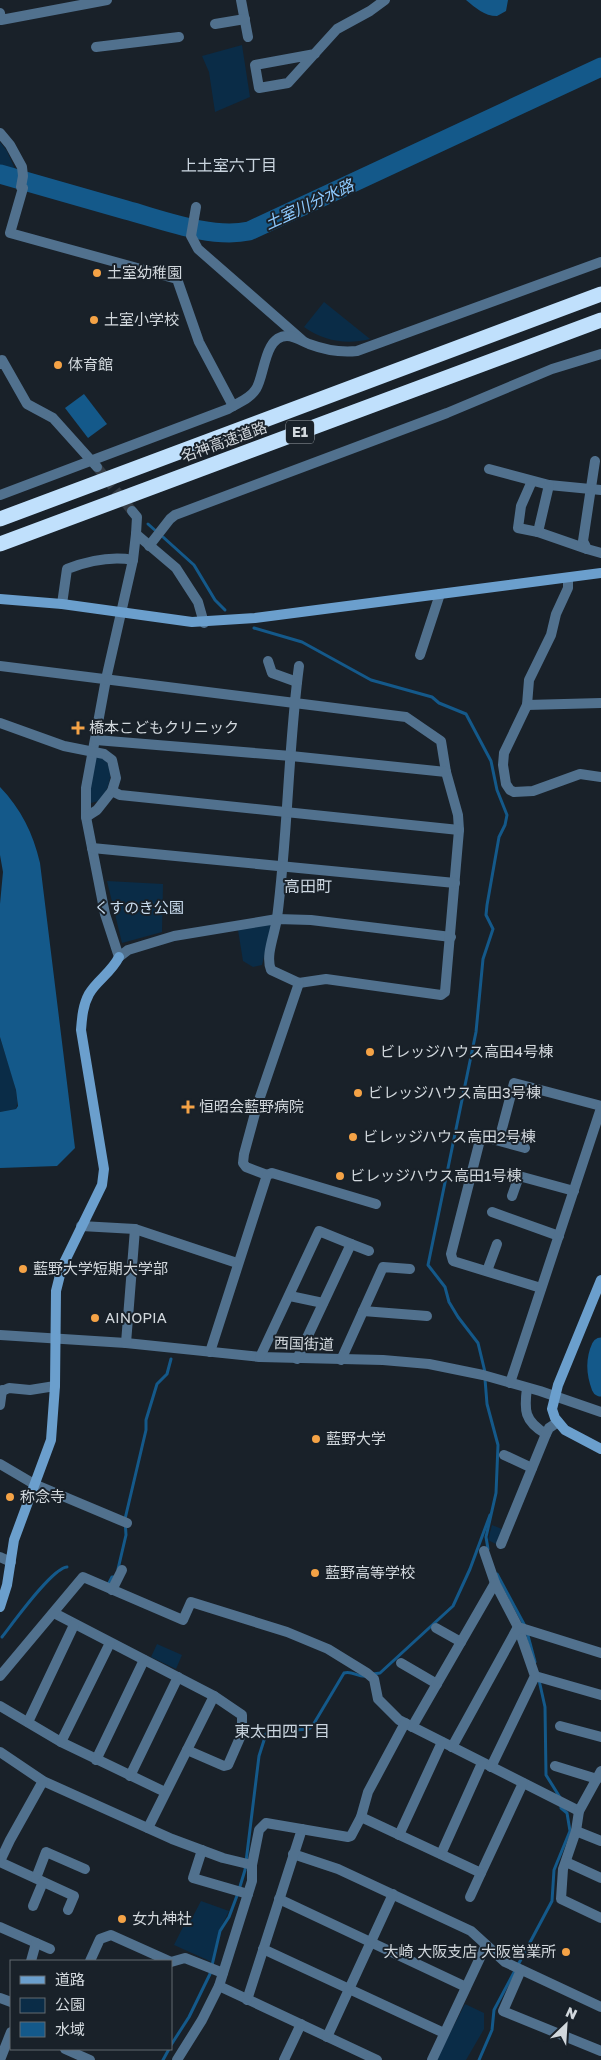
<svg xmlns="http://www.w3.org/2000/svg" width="601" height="2060" viewBox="0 0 601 2060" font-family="'Golos Text','Noto Sans JP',sans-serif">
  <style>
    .green { fill: #0a2c47 }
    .water { fill: #14598a }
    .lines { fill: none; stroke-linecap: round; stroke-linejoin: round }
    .stream { stroke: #14598a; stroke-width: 3 }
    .river { stroke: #14598a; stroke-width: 19 }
    .street-tunnel { stroke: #353c44; stroke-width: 10; stroke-dasharray: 10 5; stroke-linecap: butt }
    .street { stroke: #51718e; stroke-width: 10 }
    .secondary { stroke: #6b9fcd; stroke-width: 10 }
    .highway { stroke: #c0e0fc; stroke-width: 15 }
    .poi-dot { fill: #f5a346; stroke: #192129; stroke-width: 2 }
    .labels { text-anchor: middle; stroke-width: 4; stroke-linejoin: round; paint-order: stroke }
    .shield { fill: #192129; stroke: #9aa1a7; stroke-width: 1 }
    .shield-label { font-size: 14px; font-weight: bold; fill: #d2d8dd }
    .poi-label { font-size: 15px; fill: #d2d8dd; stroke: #192129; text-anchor: start }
    .street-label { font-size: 15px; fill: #d2d8dd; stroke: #192129 }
    .park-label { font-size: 15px; fill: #caddef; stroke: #192129 }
    .neighbourhood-label { font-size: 16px; fill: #cad5df; stroke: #192129 }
    .water-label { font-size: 16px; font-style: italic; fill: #8ecafe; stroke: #192129 }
  </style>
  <rect width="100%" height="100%" fill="#192129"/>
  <g class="green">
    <path d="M242,45L250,97L215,112L209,72L202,56Z"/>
    <path d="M0,142L7,151L15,169L0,165Z"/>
    <path d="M324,302L370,339C346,345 324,341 304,327Z"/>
    <path d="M95,756L106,760C114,776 109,785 102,800L91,803L89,789Z"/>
    <path d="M107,881L163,884L162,932L122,943Z"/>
    <path d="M272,924L262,965L253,967L243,961L238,930Z"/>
    <path d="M0,1037C4,1053 22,1096 16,1109L0,1112Z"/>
    <path d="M492,1525L502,1529L496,1544L488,1540Z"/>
    <path d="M157,1644L182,1655L176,1669L151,1657Z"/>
    <path d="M201,1901L229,1911L219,1931L212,1962L174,1945L186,1921L190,1922Z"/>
    <path d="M465,2004L484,2013V2029L466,2060H436Z"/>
  </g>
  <g class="water">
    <path d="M466,0H508L506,11L497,16C484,16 476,8 466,0Z"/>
    <path d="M84,394L107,424L88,438L65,408Z"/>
    <path d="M0,787C21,809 33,833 40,863L75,1148L57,1166L0,1168V1112L16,1109L18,1106L16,1090L0,1037V904L3,872L0,855Z"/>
  </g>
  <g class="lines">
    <g class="stream">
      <path d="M148,524L157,532"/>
      <path d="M163,537L194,565L215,600L225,610"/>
      <path d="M254,628L302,642L371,680L432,697L439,703L466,714L491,761L497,790L507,815L505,825L499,837L487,905L486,915L493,929L483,959L476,1032L428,1265L445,1287L449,1302L458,1317L478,1343L485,1372"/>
      <path d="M485,1379L487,1404L498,1445L496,1493L486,1537L488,1549"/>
      <path d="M118,1569L126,1535L125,1519L146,1430V1420L157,1384L167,1374L171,1359"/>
      <path d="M497,1574L525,1626"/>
      <path d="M108,1585L112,1577H115"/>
      <path d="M527,1632L535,1662"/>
      <path d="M2,1637C13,1623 52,1568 67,1567"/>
      <path d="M373,1674L380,1673L453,1606L470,1569L490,1515"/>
      <path d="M539,1680L545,1707L546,1775L561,1799"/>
      <path d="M171,2045L189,2017L210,1974L220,1931L229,1917L238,1893L245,1870L259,1756L266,1734L269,1732L309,1729L313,1725L344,1673C352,1670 359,1678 367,1676"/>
      <path d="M163,2060L169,2049"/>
      <path d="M479,2060L492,2030L494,2010L552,1901L554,1870L570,1831L567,1813L561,1808V1805"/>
    </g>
    <g class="river">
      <path d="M0,174C42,186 84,198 126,210C163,220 211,239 249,231L601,67"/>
      <path d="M601,1347C595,1360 596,1374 601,1387"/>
    </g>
    <path class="street-tunnel" d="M97,467L132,511"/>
    <g class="street">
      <path d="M241,0L248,37"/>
      <path d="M0,13L1,20L107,0"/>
      <path d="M215,24L245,19"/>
      <path d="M96,47L179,37"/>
      <path d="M315,54L255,65L259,88L288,83L337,29L370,11L385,0"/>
      <path d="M0,133L10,145L22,167L23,176L21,187L23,188L10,233L177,279L199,342L233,406"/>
      <path d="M196,207L191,236L198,249L302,340"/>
      <path d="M0,364L2,360L27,404L53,418L97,467"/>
      <path d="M595,461L583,541L587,549L601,553"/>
      <path d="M489,469L549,485L601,490"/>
      <path d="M532,481L521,506L518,528L538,532L587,549"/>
      <path d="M0,495L228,409C237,403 250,399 256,389C265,375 264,336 287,336C294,336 302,341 309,344C325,350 339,353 357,351L601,262"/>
      <path d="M132,511L137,517L136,534L176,568L198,602L204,623"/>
      <path d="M538,532L549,485"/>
      <path d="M136,534L133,560L106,679L86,788V817L105,914L119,957L128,950L174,936L277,919L311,920L451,937"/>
      <path d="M149,546L170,519L175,515L447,413L552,369L601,354"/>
      <path d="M568,579V588L556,614L551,635L529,680L527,705L504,753L503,765L506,784L510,790L514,792L533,791L580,774L601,777"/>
      <path d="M62,604L67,569C88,561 111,556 133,560"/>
      <path d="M420,655L440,594"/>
      <path d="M268,661L272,673L297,682"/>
      <path d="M0,666L406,717L441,741L446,772L458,815L459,830L445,992L441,995L326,979L299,983L271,970C265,955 275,934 277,918C288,834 288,749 299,666"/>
      <path d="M527,705L601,703"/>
      <path d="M0,723L64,746L104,754L112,760L116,778L112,791L97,810L86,817"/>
      <path d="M96,740L291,756L446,772"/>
      <path d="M112,791L120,795L459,830"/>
      <path d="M92,848L455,883"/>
      <path d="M499,1140L514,1083L601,1106"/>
      <path d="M525,1148L481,1136L451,1254L453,1261L541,1288"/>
      <path d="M267,1175L246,1167L243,1163L244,1154L257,1106L299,983"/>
      <path d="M512,1196L519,1176L574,1191"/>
      <path d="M492,1212L559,1236"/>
      <path d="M81,1226L135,1229L237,1263"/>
      <path d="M487,1271L497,1244"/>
      <path d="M290,1296L323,1303"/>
      <path d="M363,1311L427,1316"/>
      <path d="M0,1335L126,1343L260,1357L383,1360L429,1364L483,1375L540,1391L601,1412"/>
      <path d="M126,1343L135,1229"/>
      <path d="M210,1352L267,1175L272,1173L376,1204"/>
      <path d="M260,1357L319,1231L351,1244"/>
      <path d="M297,1359L351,1244L369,1251"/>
      <path d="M341,1360L383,1267L410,1269"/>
      <path d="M510,1383L601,1108"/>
      <path d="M527,1388C524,1410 524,1421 546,1434"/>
      <path d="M0,1392L9,1388L30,1390L55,1386"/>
      <path d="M0,1405L2,1390"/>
      <path d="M504,1455L532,1468"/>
      <path d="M0,1464L34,1484L127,1523"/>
      <path d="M501,1544L546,1434L549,1428L558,1422"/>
      <path d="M484,1551L495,1583"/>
      <path d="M0,1557L11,1562"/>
      <path d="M112,1590L122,1570"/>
      <path d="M54,1613L214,1696L242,1715V1733L228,1765L224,1766L187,1750"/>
      <path d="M436,1628L461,1642"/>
      <path d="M401,1663L437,1684"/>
      <path d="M0,1676L83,1577L183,1620L191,1602L287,1632L328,1649L367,1673L374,1679L378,1699L399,1720L579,1811"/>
      <path d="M535,1676L601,1695"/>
      <path d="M0,1706L61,1742L165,1792"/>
      <path d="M28,1722L74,1625"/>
      <path d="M560,1726L601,1737"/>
      <path d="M412,1727L495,1583L518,1627L535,1676L491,1767"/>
      <path d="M61,1742L110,1643"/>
      <path d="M452,1747L518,1627L601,1653"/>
      <path d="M0,1752L43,1781L172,1839L223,1858L252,1865"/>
      <path d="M96,1760L144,1660"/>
      <path d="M555,1766L597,1779"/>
      <path d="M601,1771L579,1811L576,1831L563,1869L561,1899L601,1918"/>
      <path d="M130,1776L178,1677"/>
      <path d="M361,1817L481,1873L523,1783"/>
      <path d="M148,1828L214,1696"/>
      <path d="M576,1831L601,1841"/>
      <path d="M399,1835L442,1742"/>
      <path d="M202,1850L193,1878L248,1894"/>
      <path d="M293,1854L338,1869L471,1931L505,1962L601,2007"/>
      <path d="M441,1854L482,1763"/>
      <path d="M0,1861L10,1840L43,1781"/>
      <path d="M0,1862L74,1896L68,1910"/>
      <path d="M566,1862L601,1878"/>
      <path d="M36,1878L46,1852L85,1869"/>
      <path d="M470,1897L481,1873"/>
      <path d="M279,1899L466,1987"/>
      <path d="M33,1906L43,1882"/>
      <path d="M0,1927L50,1949"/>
      <path d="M263,1949L444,2033"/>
      <path d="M31,1961L36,1943"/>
      <path d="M90,1961L100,1939L111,1935L169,1961"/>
      <path d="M171,1962L185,1958L223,1973"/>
      <path d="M521,1970L503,2011L601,2051"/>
      <path d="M219,1986L377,2060"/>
      <path d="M0,1998L11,2002"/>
      <path d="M247,2000L302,1829"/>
      <path d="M327,2037L393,1894"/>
      <path d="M65,2049L90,2060"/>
      <path d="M0,2060L11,2032"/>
      <path d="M177,2060L202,2020L219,1986L252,1881V1865L259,1830L266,1823L348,1837L351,1836L361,1817L368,1792L405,1723"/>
      <path d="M284,2060L301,2024"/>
      <path d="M432,2060L486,1945"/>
    </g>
    <g class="secondary">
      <path d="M0,599L62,604L192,622L255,618L601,573"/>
      <path d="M601,1280L558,1385L552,1409L555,1418L565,1430L601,1449"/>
      <path d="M0,1607L7,1585L14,1540L51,1440L55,1386L56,1291L62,1267L102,1185L104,1169L81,1030C82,1017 83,1005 89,994C97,980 111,973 119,957"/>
    </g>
    <g class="highway">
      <path d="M0,519L601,294"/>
      <path d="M0,544L601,320"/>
    </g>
  </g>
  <g class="poi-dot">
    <circle cx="97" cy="273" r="5"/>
    <circle cx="94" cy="320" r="5"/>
    <circle cx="58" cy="365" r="5"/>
    <path d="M75.5 720.5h5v5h5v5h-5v5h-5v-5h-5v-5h5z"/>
    <circle cx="370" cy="1052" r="5"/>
    <circle cx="358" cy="1093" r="5"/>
    <path d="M185.5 1099.5h5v5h5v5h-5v5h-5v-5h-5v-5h5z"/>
    <circle cx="353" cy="1137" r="5"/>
    <circle cx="340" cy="1176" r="5"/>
    <circle cx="23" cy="1269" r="5"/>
    <circle cx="95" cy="1318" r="5"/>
    <circle cx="316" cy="1439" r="5"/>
    <circle cx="10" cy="1497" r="5"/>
    <circle cx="315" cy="1573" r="5"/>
    <circle cx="122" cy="1919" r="5"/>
    <circle cx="566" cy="1952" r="5"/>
  </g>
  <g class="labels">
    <rect class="shield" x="286" y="420.5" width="28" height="23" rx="4"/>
    <g class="shield-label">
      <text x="300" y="437">E1</text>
    </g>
    <g class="poi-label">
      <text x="107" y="278">土室幼稚園</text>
      <text x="104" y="325">土室小学校</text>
      <text x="68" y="370">体育館</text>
      <text x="89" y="733">橋本こどもクリニック</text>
      <text x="380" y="1057">ビレッジハウス高田4号棟</text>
      <text x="368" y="1098">ビレッジハウス高田3号棟</text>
      <text x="199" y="1112">恒昭会藍野病院</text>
      <text x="363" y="1142">ビレッジハウス高田2号棟</text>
      <text x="350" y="1181">ビレッジハウス高田1号棟</text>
      <text x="33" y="1274">藍野大学短期大学部</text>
      <text x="105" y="1323">AINOPIA</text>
      <text x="326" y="1444">藍野大学</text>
      <text x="20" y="1502">称念寺</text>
      <text x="325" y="1578">藍野高等学校</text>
      <text x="132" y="1924">女九神社</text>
      <text x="556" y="1957" text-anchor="end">大崎 大阪支店 大阪営業所</text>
    </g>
    <g class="street-label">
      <text transform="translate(224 442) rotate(-20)" y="5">名神高速道路</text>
      <text transform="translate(304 1344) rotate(2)" y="5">西国街道</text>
    </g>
    <g class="park-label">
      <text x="139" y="913">くすのき公園</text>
    </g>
    <g class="neighbourhood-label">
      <text x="229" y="171">上土室六丁目</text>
      <text x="308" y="892">高田町</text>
      <text x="282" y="1737">東太田四丁目</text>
    </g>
    <g class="water-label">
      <text transform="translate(309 204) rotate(-25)" y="6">土室川分水路</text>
    </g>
  </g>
  <rect x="10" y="1960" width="162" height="90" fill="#192129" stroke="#636a71"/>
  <rect x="20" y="1976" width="25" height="8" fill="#6b9fcd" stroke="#636a71"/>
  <text x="55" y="1985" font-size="15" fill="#d2d8dd">道路</text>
  <rect x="20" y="1998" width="25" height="15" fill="#0a2c47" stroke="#636a71"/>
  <text x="55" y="2010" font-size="15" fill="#d2d8dd">公園</text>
  <rect x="20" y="2022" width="25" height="15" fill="#14598a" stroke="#636a71"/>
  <text x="55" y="2035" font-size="15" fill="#d2d8dd">水域</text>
  <g transform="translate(566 2025) rotate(25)" stroke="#192129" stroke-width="4" paint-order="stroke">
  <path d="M0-4L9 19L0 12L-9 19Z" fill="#d2d8dd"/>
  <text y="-8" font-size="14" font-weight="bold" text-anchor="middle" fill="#d2d8dd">N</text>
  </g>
</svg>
